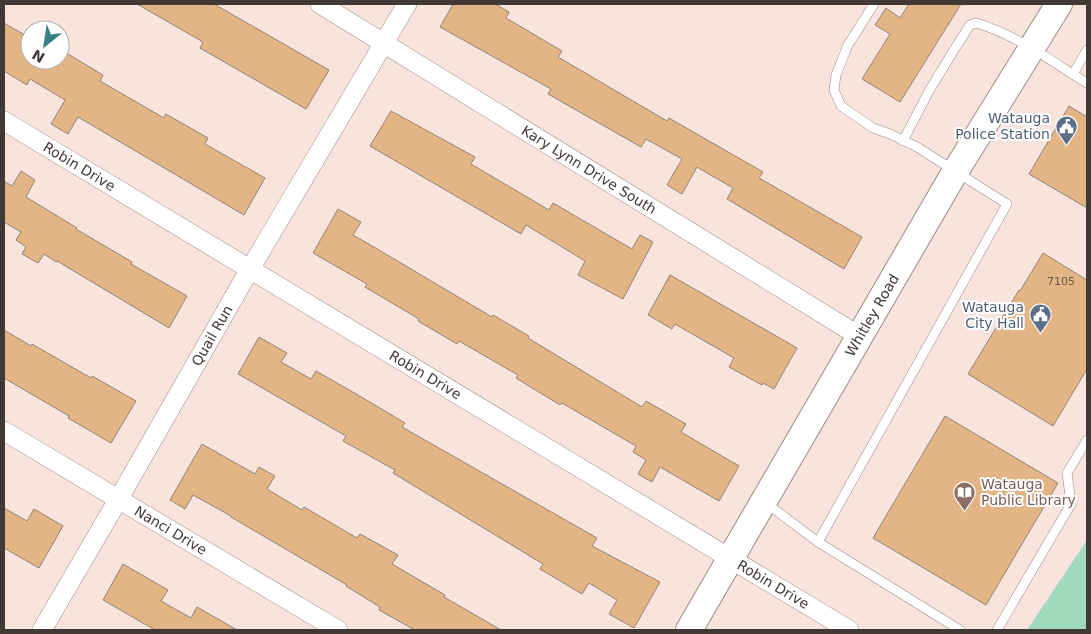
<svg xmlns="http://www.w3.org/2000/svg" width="1091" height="634" viewBox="0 0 1091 634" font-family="'DejaVu Sans',sans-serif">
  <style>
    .green { fill: #a1dbbf }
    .building { fill: #e4b584; stroke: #918478 }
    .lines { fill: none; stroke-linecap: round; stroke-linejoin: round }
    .lane-casing { stroke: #9d8a84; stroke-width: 10 }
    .street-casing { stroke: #9d8a84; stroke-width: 20 }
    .secondary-casing { stroke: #9d8a84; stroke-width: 28 }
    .lane { stroke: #fff; stroke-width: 9 }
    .street { stroke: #fff; stroke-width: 19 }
    .secondary { stroke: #fff; stroke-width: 26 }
    .labels { text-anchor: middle; stroke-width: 4; stroke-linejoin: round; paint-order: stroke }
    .number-label { font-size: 11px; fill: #6a584a }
    .service-label { font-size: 14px; fill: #4e5e75; stroke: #fff; text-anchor: end }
    .street-label { font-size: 14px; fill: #413936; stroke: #fff }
    .education-label { font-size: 14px; fill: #785e54; stroke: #fff; text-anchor: start }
  </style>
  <rect width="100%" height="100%" fill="#f8e4dd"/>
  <path class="green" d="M1087,540V630H1027Z"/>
  <g class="building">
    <path d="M137,4H214L329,70L306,109L200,48L203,42Z"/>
    <path d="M453,4H495L509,12L506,18L562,51L558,57L667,121L669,118L763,172L759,178L862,237L844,269L727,199L733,188L697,167L682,194L667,185L682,159L646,139L641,147L548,94L551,89L440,27Z"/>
    <path d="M909,4H961L900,102L862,79L890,34L875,25L886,8L900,18Z"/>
    <path d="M4,23L30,38V60H60L63,51L103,75L100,81L164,118L166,114L208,138L205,144L265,178L244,215L78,117L68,134L51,124L65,100L30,79L27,85L4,71Z"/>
    <path d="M1069,106L1087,117V208L1029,174Z"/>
    <path d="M391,111L475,157L471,164L549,210L553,203L632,249L640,235L653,242L623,299L578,275L585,261L526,225L521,234L370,146Z"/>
    <path d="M21,171L35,180L26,197L77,228L76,229L132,262L131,264L187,296L169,328L57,261L56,262L44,254L38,263L22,254L26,247L16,240L21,232L4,222V181L12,186Z"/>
    <path d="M338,209L361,222L353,235L367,243L492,317L493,315L529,336L528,338L642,407L646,401L686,424L681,432L739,466L719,501L660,467L652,482L638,474L646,460L633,452L636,446L562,403L560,405L516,378L518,375L459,341L457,344L418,321L419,319L365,287L367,284L313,253Z"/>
    <path d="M1043,253L1087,280V369L1053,426L968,374L1019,290L1020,291Z"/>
    <path d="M670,275L797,348L774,389L763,383L762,385L729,367L734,358L675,324L672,329L648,315Z"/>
    <path d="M4,330L31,346L32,344L91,378L92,376L136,401L111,443L68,418L69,416L4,378Z"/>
    <path d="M259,337L287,353L281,362L311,379L316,371L358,395L405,423L402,427L597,538L592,546L660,582L634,628L609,614L617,600L589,583L582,594L540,569L543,564L393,473L395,470L343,441L346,436L238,374Z"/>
    <path d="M945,416L1058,483L986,605L873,538Z"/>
    <path d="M202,444L255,474L259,467L275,476L267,489L302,510L304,507L357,538L360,534L398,555L392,564L445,595L444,597L501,630H415L379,610L380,607L346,586L347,585L231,517V516L193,495L185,509L170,500Z"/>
    <path d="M4,508L27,521L34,509L63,526L39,568L4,548Z"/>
    <path d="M123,564L168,590L161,601L191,618L197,607L237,630H155L103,600Z"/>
  </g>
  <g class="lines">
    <defs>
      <g id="lane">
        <path d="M1073,74L1087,50"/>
        <path d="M903,141L929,91L954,50L970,25L976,23C1017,35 1051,61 1087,83"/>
        <path d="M766,503L818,542L960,630"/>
        <path d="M818,542L1007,204L917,147L890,134L873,128L841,106L834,90L836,75L848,45L874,4"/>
        <path d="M997,630L1071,504L1067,473L1087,440"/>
      </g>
      <g id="street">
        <path id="s1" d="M320,4L859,336"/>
        <path id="s2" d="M4,121L849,630"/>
        <path id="s3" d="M4,431L338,630"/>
        <path id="s4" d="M42,630L118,500L250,269L407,4"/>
      </g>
      <g id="secondary">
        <path id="s5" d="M689,630L955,172L1059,4"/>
      </g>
    </defs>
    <use href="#lane" class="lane-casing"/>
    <use href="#street" class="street-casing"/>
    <use href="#secondary" class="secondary-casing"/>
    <use href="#lane" class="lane"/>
    <use href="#street" class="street"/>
    <use href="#secondary" class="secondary"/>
  </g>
  <defs>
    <symbol id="civic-pin" viewBox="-11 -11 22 30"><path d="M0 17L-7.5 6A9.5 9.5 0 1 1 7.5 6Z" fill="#5c6f8a" stroke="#fff"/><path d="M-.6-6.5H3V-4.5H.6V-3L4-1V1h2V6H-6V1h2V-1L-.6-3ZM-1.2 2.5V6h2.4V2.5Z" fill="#fff"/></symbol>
    <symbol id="library-pin" viewBox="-11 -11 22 30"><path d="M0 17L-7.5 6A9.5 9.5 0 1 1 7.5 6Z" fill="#8d6e63" stroke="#fff"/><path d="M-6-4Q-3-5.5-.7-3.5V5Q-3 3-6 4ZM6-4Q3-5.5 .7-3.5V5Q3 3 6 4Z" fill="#fff"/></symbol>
  </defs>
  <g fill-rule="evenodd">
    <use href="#civic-pin" x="1054" y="114" width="25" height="34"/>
    <use href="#civic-pin" x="1028" y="302" width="25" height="34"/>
    <use href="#library-pin" x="952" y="480" width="25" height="34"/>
  </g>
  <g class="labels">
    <g class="number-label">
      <text x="1061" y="285">7105</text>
    </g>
    <g class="service-label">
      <text x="1050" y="123">Watauga<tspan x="1050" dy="16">Police Station</tspan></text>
      <text x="1024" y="312">Watauga<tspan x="1024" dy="16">City Hall</tspan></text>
    </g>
    <g class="street-label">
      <text dy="5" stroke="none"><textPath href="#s2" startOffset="88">Robin Drive</textPath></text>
      <text dy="5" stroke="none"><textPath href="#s1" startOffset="316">Kary Lynn Drive South</textPath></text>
      <text dy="5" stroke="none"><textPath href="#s5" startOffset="364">Whitley Road</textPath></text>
      <text dy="5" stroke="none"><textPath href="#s4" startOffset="340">Quail Run</textPath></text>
      <text dy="5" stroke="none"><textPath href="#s2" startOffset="492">Robin Drive</textPath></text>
      <text dy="5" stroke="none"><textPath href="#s3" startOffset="194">Nanci Drive</textPath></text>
      <text dy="5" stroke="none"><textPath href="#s2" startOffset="898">Robin Drive</textPath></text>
    </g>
    <g class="education-label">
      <text x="981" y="489">Watauga<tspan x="981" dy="16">Public Library</tspan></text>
    </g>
  </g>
  <rect width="1091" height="634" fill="none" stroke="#413936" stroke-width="10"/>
  <g transform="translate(45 45) rotate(210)"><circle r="24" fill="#ffffff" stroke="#b3b0af"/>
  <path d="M0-4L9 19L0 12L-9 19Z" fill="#398187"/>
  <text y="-8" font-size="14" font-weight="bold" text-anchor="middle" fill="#413936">N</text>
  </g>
</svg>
